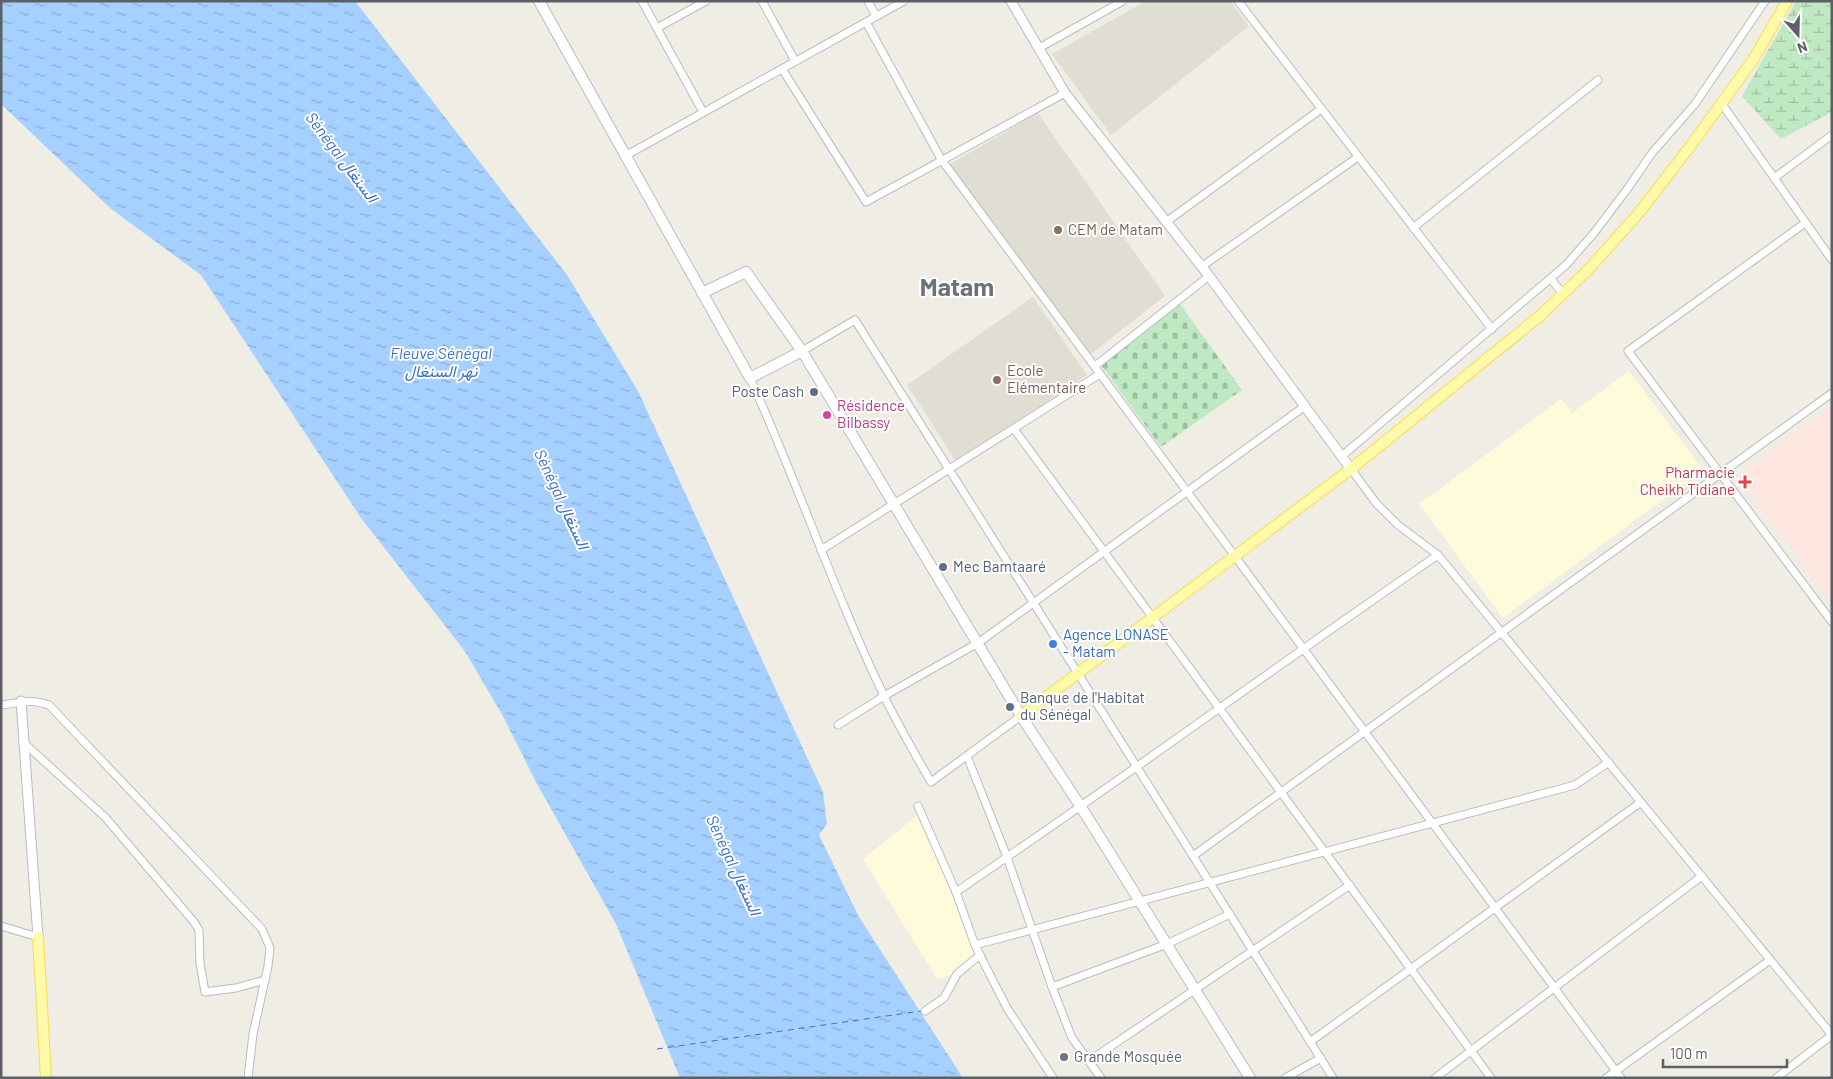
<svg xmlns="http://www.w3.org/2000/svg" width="1833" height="1079" viewBox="0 0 1833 1079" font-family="Barlow,Vazirmatn,sans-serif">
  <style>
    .commercial { fill: #fffada }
    .education { fill: #e0ded3 }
    .medical { fill: #fde5e0 }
    .wetland { fill: url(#wetland-marsh) }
    .cemetery { fill: url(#cemetery-stones) }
    .water { fill: url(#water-ripples) }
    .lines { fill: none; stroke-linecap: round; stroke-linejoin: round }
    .ferry { stroke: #3c72c3; stroke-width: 1; stroke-dasharray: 6 5; stroke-linecap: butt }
    .minor-casing { stroke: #b9bcc1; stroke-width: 9 }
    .tertiary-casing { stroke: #b9bcc1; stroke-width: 11 }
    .secondary-casing { stroke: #babdc3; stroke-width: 12 }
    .primary-casing { stroke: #fbdb52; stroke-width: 12 }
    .minor { stroke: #fff; stroke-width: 7 }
    .tertiary { stroke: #fff; stroke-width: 9 }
    .secondary { stroke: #fff; stroke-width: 10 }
    .primary { stroke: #fff9aa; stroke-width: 10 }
    .education-dot { fill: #8d6e63; stroke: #fff; stroke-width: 2 }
    .service-dot { fill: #5c6f8a; stroke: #fff; stroke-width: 2 }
    .hotel-dot { fill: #d1479c; stroke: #fff; stroke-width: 2 }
    .health-dot { fill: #e0444e; stroke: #fff; stroke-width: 2 }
    .shop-dot { fill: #3f7fe0; stroke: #fff; stroke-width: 2 }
    .worship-dot { fill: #6b7280; stroke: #fff; stroke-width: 2 }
    .labels { text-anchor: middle; stroke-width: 4; stroke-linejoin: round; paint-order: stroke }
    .education-label { font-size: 15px; fill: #785e54; stroke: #fff; text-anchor: start }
    .service-label { font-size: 15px; fill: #4e5e75; stroke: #fff; text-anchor: start }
    .hotel-label { font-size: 15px; fill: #b23c85; stroke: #fff; text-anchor: start }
    .health-label { font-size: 15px; fill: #be3a42; stroke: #fff; text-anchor: end }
    .shop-label { font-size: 15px; fill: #366cbe; stroke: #fff; text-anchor: start }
    .worship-label { font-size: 15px; fill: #5b616d; stroke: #fff; text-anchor: start }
    .water-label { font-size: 16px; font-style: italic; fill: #3c72c3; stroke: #fff }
    .town-label { font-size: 25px; font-weight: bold; fill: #6d7278; stroke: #fff }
  </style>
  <defs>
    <pattern id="wetland-marsh" width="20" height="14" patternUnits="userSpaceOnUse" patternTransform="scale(1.25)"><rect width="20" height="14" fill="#bfe9c3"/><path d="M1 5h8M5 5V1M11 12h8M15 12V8" fill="none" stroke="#9ec0a2"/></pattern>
    <pattern id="cemetery-stones" width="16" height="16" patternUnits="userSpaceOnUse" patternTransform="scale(1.25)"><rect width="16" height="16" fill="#bfe9c3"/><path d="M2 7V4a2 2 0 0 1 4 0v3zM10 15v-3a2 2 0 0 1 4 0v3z" fill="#9ec0a2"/></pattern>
    <pattern id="water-ripples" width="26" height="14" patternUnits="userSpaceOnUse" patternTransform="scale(1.25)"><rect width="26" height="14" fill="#a5d0ff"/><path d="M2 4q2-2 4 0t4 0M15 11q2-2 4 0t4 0" fill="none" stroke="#8aacd2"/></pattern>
  </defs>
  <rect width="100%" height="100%" fill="#f0eee4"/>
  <g class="commercial">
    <path d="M1629,371L1703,470L1503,618L1419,504L1561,399L1572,413Z"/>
    <path d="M919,814L982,966L937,979L863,859Z"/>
  </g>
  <g class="education">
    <path d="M1146,1H1230L1249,26L1111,135L1052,54Z"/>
    <path d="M1038,113L1165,296L1087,357L950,164Z"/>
    <path d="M1033,297L1087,375L957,463L907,385Z"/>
  </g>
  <path class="medical" d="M1832,405V601L1738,475Z"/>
  <path class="wetland" d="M1796,1H1832V112L1781,139L1742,96Z"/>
  <path class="cemetery" d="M1180,304L1242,390L1161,447L1101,365Z"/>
  <path class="water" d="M1,1H355L567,275L638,391L823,792L827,824L819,835L859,917L963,1078H680L616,924L537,784L503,716L464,650L361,518L201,275L110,208L1,104Z"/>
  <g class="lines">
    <path class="ferry" d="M657,1049L921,1011"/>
    <defs>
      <g id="minor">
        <path d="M642,1L703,112"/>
        <path d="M762,1L795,61"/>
        <path d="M868,1L876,16"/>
        <path d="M1238,1L1492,329"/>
        <path d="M866,22L941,159L1621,1078"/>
        <path d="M657,28L706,1"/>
        <path d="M1039,48L1123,1"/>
        <path d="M782,69L866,202L1065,93"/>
        <path d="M1722,104L1832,260"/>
        <path d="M625,156L904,1"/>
        <path d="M1774,178L1832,135"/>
        <path d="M1166,222L1321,109"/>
        <path d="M1805,223L1628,351L1832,622"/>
        <path d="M1413,228L1598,80"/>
        <path d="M1201,267L1358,157"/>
        <path d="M1551,279L1563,294"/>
        <path d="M802,351L855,320L1333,1078"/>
        <path d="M1095,366L1209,276"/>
        <path d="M750,378C798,483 834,592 884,696C898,725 915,754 931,782L1021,716"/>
        <path d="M1014,429L1491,1078"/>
        <path d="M1342,456L1566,265L1594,233L1628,188L1652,153L1695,104L1765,1"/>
        <path d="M1351,469L1376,503L1398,525L1438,555L1832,1035"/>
        <path d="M821,550L1100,374"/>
        <path d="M1,705C20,703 30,698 49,705L262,929L270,948L268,966L253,1034L248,1078"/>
        <path d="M838,725L884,696L978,643L1305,406"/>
        <path d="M23,742L105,817L194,922L199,930L200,963L205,992L236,988L265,980"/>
        <path d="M967,756L1007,857L1052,987L1072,1038L1101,1078"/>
        <path d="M918,806L956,892L975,945L986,967L1007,1008L1053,1078"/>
        <path d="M1193,856L1832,393"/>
        <path d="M956,892C1119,782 1276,666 1438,555"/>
        <path d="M1,926L38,937"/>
        <path d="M975,945L1575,785L1609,762"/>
        <path d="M1052,987L1167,944L1230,914"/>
        <path d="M925,1011L944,998L957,974L980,955"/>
        <path d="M1310,1042L1641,802"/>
        <path d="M1089,1061L1350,885"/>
        <path d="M1285,1078L1321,1058"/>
        <path d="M1435,1078L1702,876"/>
        <path d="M1606,1078L1770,960"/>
        <path d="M1776,1078L1832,1035"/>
      </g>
      <g id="tertiary">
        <path d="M1011,1L1065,93L1209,276L1351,469"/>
        <path d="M21,701L38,937"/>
      </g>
      <g id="secondary">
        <path d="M539,1L750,378L802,351L1021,716L1081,807L1250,1078"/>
        <path d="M702,293L746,272L802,351"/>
      </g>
      <g id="primary">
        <path d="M1021,716L1351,469L1541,315L1588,270L1638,214L1692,144L1753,60L1787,1"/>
        <path d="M38,937L46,1078"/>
      </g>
    </defs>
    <use href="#minor" class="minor-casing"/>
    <use href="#tertiary" class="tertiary-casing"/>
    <use href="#secondary" class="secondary-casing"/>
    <use href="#primary" class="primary-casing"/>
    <use href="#minor" class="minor"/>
    <use href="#tertiary" class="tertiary"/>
    <use href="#secondary" class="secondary"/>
    <use href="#primary" class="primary"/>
  </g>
  <g class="education-dot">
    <circle cx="1058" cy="230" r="5"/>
    <circle cx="997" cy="380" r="5"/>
  </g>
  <g class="service-dot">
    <circle cx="814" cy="392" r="5"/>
    <circle cx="943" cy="567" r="5"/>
    <circle cx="1010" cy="707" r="5"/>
  </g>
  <circle class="hotel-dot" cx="827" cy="415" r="5"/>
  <path class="health-dot" d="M1742.5 474.5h5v5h5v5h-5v5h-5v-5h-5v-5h5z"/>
  <circle class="shop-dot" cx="1053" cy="644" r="5"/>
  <circle class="worship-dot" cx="1064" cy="1057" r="5"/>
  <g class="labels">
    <g class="education-label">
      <text x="1068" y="235">CEM de Matam</text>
      <text x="1007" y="376">Ecole<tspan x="1007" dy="17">Elémentaire</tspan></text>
    </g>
    <g class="service-label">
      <text x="804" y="397" text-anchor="end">Poste Cash</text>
      <text x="953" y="572">Mec Bamtaaré</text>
      <text x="1020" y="703">Banque de l'Habitat<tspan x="1020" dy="17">du Sénégal</tspan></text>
    </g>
    <g class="hotel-label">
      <text x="837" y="411">Résidence<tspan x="837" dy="17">Bilbassy</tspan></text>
    </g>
    <g class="health-label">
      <text x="1735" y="478">Pharmacie<tspan x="1735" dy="17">Cheikh Tidiane</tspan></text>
    </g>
    <g class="shop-label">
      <text x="1063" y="640">Agence LONASE<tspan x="1063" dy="17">- Matam</tspan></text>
    </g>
    <g class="worship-label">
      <text x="1074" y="1062">Grande Mosquée</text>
    </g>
    <g class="water-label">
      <text transform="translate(342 157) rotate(53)" y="6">Sénégal السنغال</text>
      <text x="441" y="359">Fleuve Sénégal<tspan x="441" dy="18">نهر السنغال</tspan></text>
      <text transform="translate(562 499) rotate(65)" y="6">Sénégal السنغال</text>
      <text transform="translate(734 865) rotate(65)" y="6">Sénégal السنغال</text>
    </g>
    <g class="town-label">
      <text x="957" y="296">Matam</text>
    </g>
  </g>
  <rect width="1833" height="1079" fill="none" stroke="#5c6066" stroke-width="5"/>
  <g transform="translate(1798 35) rotate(160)" stroke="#ffffff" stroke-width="4" paint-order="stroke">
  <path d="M0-4L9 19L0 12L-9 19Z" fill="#5c6066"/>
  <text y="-8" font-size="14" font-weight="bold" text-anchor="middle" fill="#5c6066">N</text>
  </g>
  <path d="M1663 1059v8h124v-8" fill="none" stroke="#5c6066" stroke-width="2.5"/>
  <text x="1670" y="1059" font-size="15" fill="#5c6066" stroke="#ffffff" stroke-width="4" paint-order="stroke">100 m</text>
</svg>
